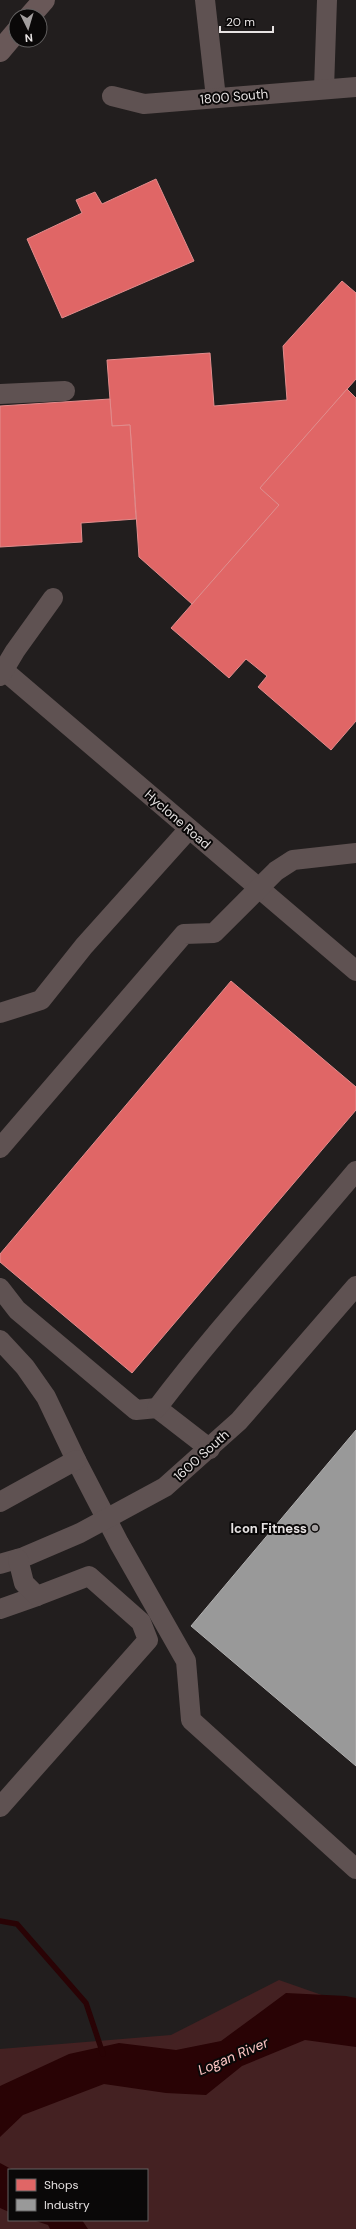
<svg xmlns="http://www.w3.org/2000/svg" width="356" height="2229" viewBox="0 0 356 2229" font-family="'DM Sans',sans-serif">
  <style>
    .green { fill: #442122; fill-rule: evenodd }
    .water { fill: #290305 }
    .shops { fill: #e06666; stroke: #e28c8c }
    .industry { fill: #999; stroke: #b0afaf }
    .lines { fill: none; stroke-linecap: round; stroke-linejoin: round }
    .stream { stroke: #290305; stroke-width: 5.5 }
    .minor { stroke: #5f5252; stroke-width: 20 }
    .highway { stroke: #695858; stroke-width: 22 }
    .poi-dot { fill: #a29e9e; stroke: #0a0808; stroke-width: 1.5 }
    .labels { text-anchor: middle; stroke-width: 4; stroke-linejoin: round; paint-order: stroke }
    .street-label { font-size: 13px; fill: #e7e3e3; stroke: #0a0808 }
    .poi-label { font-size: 13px; font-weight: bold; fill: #e7e3e3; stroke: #0a0808; text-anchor: end }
    .water-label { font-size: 14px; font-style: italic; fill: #ffc8c6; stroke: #0a0808 }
  </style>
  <rect width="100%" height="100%" fill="#221e1e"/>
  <path class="green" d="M279,1980L356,2007V2229H0V2049L171,2035ZM9,2170H147V2220H9Z"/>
  <g class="water">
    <path d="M286,1993L346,1996L356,1998V2047L305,2040L242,2066L206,2095L166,2093L104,2084L23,2115L0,2137V2086L69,2054L119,2043L176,2050L221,2041Z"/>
    <path d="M0,2163L13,2170H9V2212L0,2208Z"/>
    <path d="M33,2220H82L88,2229H50L48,2225Z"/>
  </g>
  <g class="shops">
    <path d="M156,179L194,261L62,318L27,239L82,213L76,200L95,192L102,204Z"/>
    <path d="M342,281L356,293V379L260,488L279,505L192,604L139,557L130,425L112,426L107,360L210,353L214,406L287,400L283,346Z"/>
    <path d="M347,389L356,398V721L331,750L258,687L267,676L246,659L229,678L171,628L279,505L260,488Z"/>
    <path d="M110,399L112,426L130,425L136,519L81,523L82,542L0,547V406Z"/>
    <path d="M231,981L356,1087V1110L132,1373L0,1262V1254Z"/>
  </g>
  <path class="industry" d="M356,1430V1766L191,1626Z"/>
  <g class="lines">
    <path class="stream" d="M0,1921L17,1924L86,2003L103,2054"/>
    <g class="minor">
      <path d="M205,0L216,98"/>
      <path d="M324,89L327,0"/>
      <path d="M112,96L144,104L356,87"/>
      <path d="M0,394L65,391"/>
      <path d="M0,667L356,971"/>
      <path d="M0,676L15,651L53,598"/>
      <path d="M0,1013L41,1000L84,946L189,829"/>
      <path d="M0,1148L184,934L214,933L276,871L293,860L356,853"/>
      <path d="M0,1288L17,1310L136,1410L157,1408L210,1449"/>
      <path d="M0,1340L25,1367L46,1397L76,1460L119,1543L186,1661L191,1720L356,1869"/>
      <path d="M157,1408C219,1326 290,1250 356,1171"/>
      <path d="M0,1502L76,1460"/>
      <path d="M0,1564L24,1557L80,1533L165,1487L239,1421L356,1286"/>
      <path d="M0,1609L37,1596"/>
      <path d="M0,1807L148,1640L141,1622L89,1576L37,1596L24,1583L18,1559"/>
    </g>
    <g class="highway">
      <path d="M30,16L44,0"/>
      <path d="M0,51L16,32"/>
    </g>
  </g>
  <circle class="poi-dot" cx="315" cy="1528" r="4"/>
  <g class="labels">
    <g class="street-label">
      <text transform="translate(234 96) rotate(-5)" y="5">1800 South</text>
      <text transform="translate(178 819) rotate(41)" y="5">Hyclone Road</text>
      <text transform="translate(201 1455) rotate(-42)" y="5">1600 South</text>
    </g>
    <g class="poi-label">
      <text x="307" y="1533">Icon Fitness</text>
    </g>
    <g class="water-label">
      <text transform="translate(233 2056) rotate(-23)" y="5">Logan River</text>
    </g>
  </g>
  <rect x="8" y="2169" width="140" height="52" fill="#0a0808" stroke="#626060"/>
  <rect x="16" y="2179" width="20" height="12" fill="#e06666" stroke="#626060"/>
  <text x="44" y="2189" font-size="12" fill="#e7e3e3">Shops</text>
  <rect x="16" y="2199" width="20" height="12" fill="#999999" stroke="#626060"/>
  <text x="44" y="2209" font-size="12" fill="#e7e3e3">Industry</text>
  <g transform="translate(28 28) rotate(175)"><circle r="19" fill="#0a0808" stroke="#626060"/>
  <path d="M0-3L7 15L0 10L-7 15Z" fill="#a29e9e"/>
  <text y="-6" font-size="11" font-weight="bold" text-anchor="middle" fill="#e7e3e3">N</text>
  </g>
  <path d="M220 26v6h53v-6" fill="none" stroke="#e7e3e3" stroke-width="2"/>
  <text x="226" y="26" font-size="12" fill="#e7e3e3" stroke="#0a0808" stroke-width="3" paint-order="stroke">20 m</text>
</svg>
